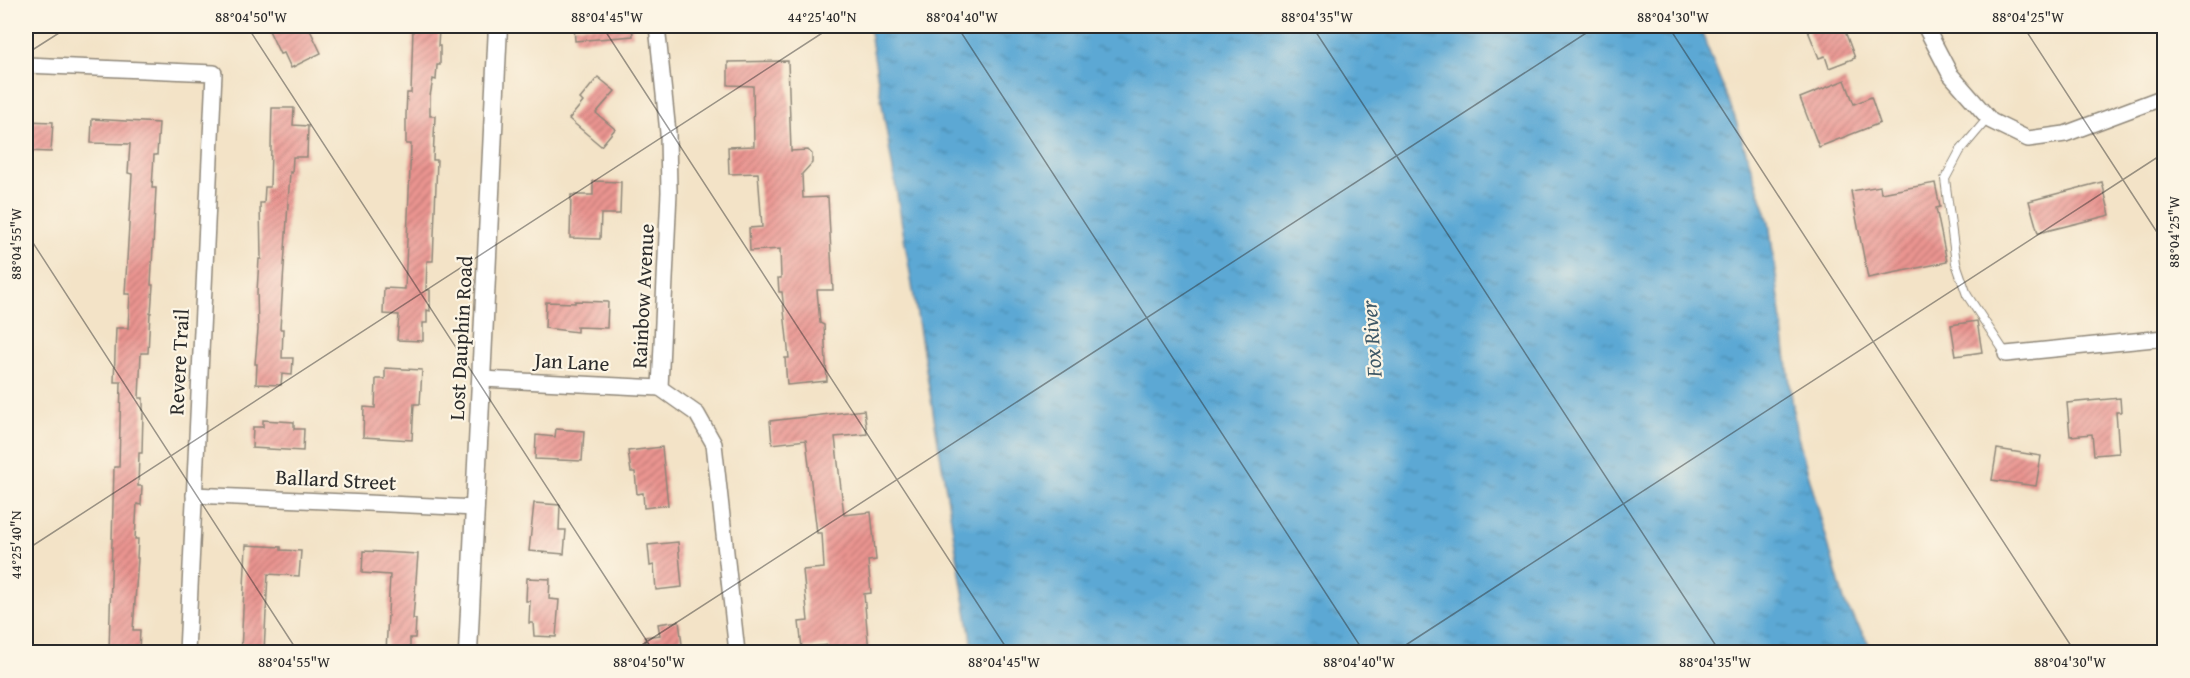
<svg xmlns="http://www.w3.org/2000/svg" width="2190" height="678" viewBox="0 0 2190 678" font-family="'Gentium Book Plus',serif">
  <style>
    .water { fill: url(#water-ripples); stroke: #436a80; stroke-width: 1.5 }
    .building { fill: url(#building-hatch) }
    .lines { fill: none; stroke-linecap: round; stroke-linejoin: round }
    .service-casing { stroke: #8f8779; stroke-width: 10 }
    .minor-casing { stroke: #8f8779; stroke-width: 18 }
    .tertiary-casing { stroke: #8f8779; stroke-width: 21 }
    .service { stroke: #fff; stroke-width: 8 }
    .minor { stroke: #fff; stroke-width: 15 }
    .tertiary { stroke: #fff; stroke-width: 18 }
    .ticks { fill: none; stroke: #2b2b2b; stroke-width: 1.5; stroke-opacity: 0.45 }
    .labels { text-anchor: middle; stroke-width: 4.5; stroke-linejoin: round; paint-order: stroke }
    .street-label { font-size: 21px; fill: #2b2b2b; stroke: #fcf5e5 }
    .water-label { font-size: 22px; font-style: italic; fill: #3c5766; stroke: #fcf5e5 }
    .neatline { fill: none; stroke: #2b2b2b; stroke-width: 2 }
    .ticks-label { font-size: 15px; text-anchor: middle; fill: #2b2b2b }
  </style>
  <defs>
    <pattern id="water-ripples" width="26" height="14" patternUnits="userSpaceOnUse" patternTransform="scale(1.5)"><rect width="26" height="14" fill="#5ba8d4"/><path d="M2 4q2-2 4 0t4 0M15 11q2-2 4 0t4 0" fill="none" stroke="#4b89ac"/></pattern>
    <pattern id="building-hatch" width="6" height="6" patternUnits="userSpaceOnUse" patternTransform="scale(1.5)"><rect width="6" height="6" fill="#ea9490"/><path d="M-1 1l2-2M0 6l6-6M5 7l2-2" fill="none" stroke="#be7976"/></pattern>
  </defs>
  <rect width="100%" height="100%" fill="#fcf5e5"/>
  <filter id="ink" filterUnits="userSpaceOnUse"><feTurbulence type="fractalNoise" baseFrequency=".0167" numOctaves="2"/><feDisplacementMap in="SourceGraphic" scale="12" xChannelSelector="R" yChannelSelector="G"/><feConvolveMatrix kernelMatrix="1 2 1 2 8 2 1 2 1" color-interpolation-filters="sRGB"/></filter>
  <filter id="wash" filterUnits="userSpaceOnUse"><feTurbulence type="fractalNoise" baseFrequency=".008" numOctaves="4" result="noise"/><feDisplacementMap in="SourceGraphic" scale="24" xChannelSelector="R" yChannelSelector="G"/><feGaussianBlur stdDeviation="1.35" result="paint"/><feColorMatrix in="noise" values="0 0 0 0 0 0 0 0 0 0 0 0 0 0 0 0 0 1.4 0 .05"/><feComposite in="paint" operator="in"/></filter>
  <g filter="url(#wash)">
    <rect width="100%" height="100%" fill="#f3e3c7"/>
    <path class="water" d="M869,26H1699L1734,115L1769,222L1796,430L1845,604L1874,652H973Z"/>
    <g id="blocks">
      <g class="building">
        <path d="M267,26H308L321,53L291,68L284,53L280,54Z"/>
        <path d="M574,26H632L633,36L575,41Z"/>
        <path d="M1806,26H1843L1855,58L1829,68L1825,56L1819,58Z"/>
        <path d="M413,28L439,29L438,46H440V65H437L436,80L433,79L430,96V116H435L433,160H437L433,261H427L426,290H430V311L427,310V323H423V341L397,340L399,315L383,314L384,288L405,289L411,144H406V115L407,93H411Z"/>
        <path d="M788,61L791,151L808,150L812,154V163L802,174L803,198L828,197L833,290H817L820,323L824,325L827,381L787,385L785,358H789L782,292H779L778,278H781L780,249L750,251L749,228L762,227L758,173L729,174L728,147L754,146L753,86L728,85V62Z"/>
        <path d="M598,77L615,91L596,113L615,129L601,146L569,119L583,102L580,99Z"/>
        <path d="M1845,80L1854,104L1871,97L1880,123L1819,147L1800,98Z"/>
        <path d="M272,108H294L293,125L308,126L307,157H293L292,173L290,172L280,329H283L282,358H293L292,375L282,374L281,385L256,384L257,364H255L258,330L257,292L259,259H261L260,203H264L265,187H270Z"/>
        <path d="M92,119L159,123L157,155H154L152,188H156L151,285H153L151,313H150L148,353H141L139,398H143V413L142,453H139L138,486H142L141,505L137,504L135,539H138L137,558H138L133,630H140L139,651L136,650V652H109L114,467H119L121,382H114L116,328H128L130,294H125L132,174L128,173L130,144L91,143Z"/>
        <path d="M26,121L53,122L51,152L26,151Z"/>
        <path d="M593,181L621,182L620,214H601L600,239L570,238L571,195H593Z"/>
        <path d="M2102,182L2110,215L2038,233L2029,201Z"/>
        <path d="M1935,183L1940,207L1936,208L1947,262L1868,278L1851,191L1880,186L1881,193Z"/>
        <path d="M575,301L608,302L607,328L577,327V332L545,328L546,302L575,303Z"/>
        <path d="M1977,321L1982,352L1956,356L1951,325Z"/>
        <path d="M385,368L422,370L420,404H414L412,440L363,437L364,407L375,408L376,379H385Z"/>
        <path d="M2120,398L2121,412H2116L2119,453L2094,455L2092,434L2070,436L2067,403Z"/>
        <path d="M864,410L867,434L835,437L844,515L871,512L876,560L868,561L871,593L864,594L869,652H830L829,645L802,648L799,622L808,621L803,570L824,568L822,533H817L806,440L772,444L770,421Z"/>
        <path d="M263,420L294,422V429H304L303,451L252,448L253,427H263Z"/>
        <path d="M556,429L584,431L582,461L535,459L536,435L555,437Z"/>
        <path d="M662,447L668,505L644,508L643,493L637,494L635,472H631L628,451Z"/>
        <path d="M1997,449L2041,456L2036,486L1992,480Z"/>
        <path d="M534,503L560,505L559,530H566L564,554L529,551Z"/>
        <path d="M678,542L682,587L656,590L654,565L650,566L648,545Z"/>
        <path d="M246,545L281,547V550L301,551L299,576L268,574L264,652H241Z"/>
        <path d="M363,551L418,554L413,619H416L415,638H410V652H386L390,575L362,573Z"/>
        <path d="M527,578L550,579L549,599L559,600L556,637L534,636L533,623H529L530,601H526Z"/>
        <path d="M679,621L683,652H647L645,637L660,635L658,624Z"/>
      </g>
    </g>
  </g>
  <g filter="url(#ink)">
    <use href="#blocks" fill-opacity="0" stroke="#8f8779" stroke-width="1.5"/>
    <g class="lines">
      <defs>
        <path id="service" d="M1988,118L1960,151L1945,179L1956,263L1967,295L2006,354"/>
        <g id="minor">
          <path d="M657,26L668,133L669,192L660,388"/>
          <path d="M1925,26L1950,74L1991,121L2028,139L2065,134L2164,97"/>
          <path d="M26,65L214,73L187,652"/>
          <path d="M2006,354L2164,338"/>
          <path d="M482,379L660,388"/>
          <path d="M660,388L697,414L714,444L737,652"/>
          <path d="M194,495L476,508"/>
        </g>
        <path id="tertiary" d="M468,652L498,26"/>
      </defs>
      <use href="#service" class="service-casing"/>
      <use href="#minor" class="minor-casing"/>
      <use href="#tertiary" class="tertiary-casing"/>
      <use href="#service" class="service"/>
      <use href="#minor" class="minor"/>
      <use href="#tertiary" class="tertiary"/>
    </g>
  </g>
  <path class="ticks" d="M247,26L654,652M602,26L1009,652M957,26L1364,652M1312,26L1720,652M1668,26L2075,652M2023,26L2164,243M26,54L70,26M26,232L298,652M26,550L833,26M631,652L1597,26M1395,652L2164,153M2158,652L2164,648"/>
  <g class="labels">
    <g class="street-label">
      <text transform="translate(643 296) rotate(-87)" y="7">Rainbow Avenue</text>
      <text transform="translate(461 338) rotate(-87)" y="7">Lost Dauphin Road</text>
      <text transform="translate(179 362) rotate(-87)" y="7">Revere Trail</text>
      <text transform="translate(572 362) rotate(3)" y="7">Jan Lane</text>
      <text transform="translate(336 480) rotate(3)" y="7">Ballard Street</text>
    </g>
    <g class="water-label">
      <text transform="translate(1371 339) rotate(-94)" y="8">Fox River</text>
    </g>
  </g>
  <rect width="2190" height="678" fill="none" stroke="#fcf5e5" stroke-width="66"/>
  <rect x="33" y="33" width="2124" height="612" class="neatline"/>
  <g class="ticks-label">
    <text x="251" y="22">88°04'50"W</text>
    <text x="607" y="22">88°04'45"W</text>
    <text x="822" y="22">44°25'40"N</text>
    <text x="962" y="22">88°04'40"W</text>
    <text x="1317" y="22">88°04'35"W</text>
    <text x="1673" y="22">88°04'30"W</text>
    <text x="2028" y="22">88°04'25"W</text>
    <text transform="translate(2174 232) rotate(-90)" y="5">88°04'25"W</text>
    <text transform="translate(16 244) rotate(-90)" y="5">88°04'55"W</text>
    <text transform="translate(16 545) rotate(-90)" y="5">44°25'40"N</text>
    <text x="294" y="667">88°04'55"W</text>
    <text x="649" y="667">88°04'50"W</text>
    <text x="1004" y="667">88°04'45"W</text>
    <text x="1359" y="667">88°04'40"W</text>
    <text x="1715" y="667">88°04'35"W</text>
    <text x="2070" y="667">88°04'30"W</text>
  </g>
</svg>
